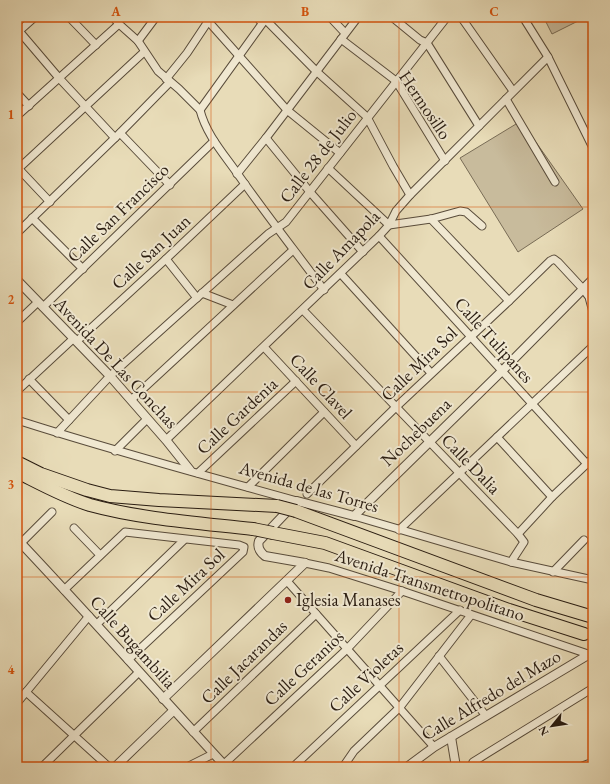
<svg xmlns="http://www.w3.org/2000/svg" width="610" height="784" viewBox="0 0 610 784" font-family="'EB Garamond',serif">
  <style>
    .green { fill: #c8bb9c; stroke: #786c56 }
    .lines { fill: none; stroke-linecap: round; stroke-linejoin: round }
    .minor-casing { stroke: #594c3b; stroke-width: 9 }
    .tertiary-casing { stroke: #594c3b; stroke-width: 10 }
    .motorway-casing { stroke: #291c11; stroke-width: 14 }
    .minor { stroke: #f0e8d1; stroke-width: 7 }
    .tertiary { stroke: #f0e8d1; stroke-width: 8 }
    .motorway { stroke: #e8dcb8; stroke-width: 12 }
    .motorway-bridge-casing { stroke: #291c11; stroke-width: 14; stroke-linecap: butt }
    .motorway-bridge { stroke: #e8dcb8; stroke-width: 12 }
    .grid { fill: none; stroke: #d5530c; stroke-width: 1; stroke-opacity: 0.55 }
    .poi-dot { fill: #8f2418; stroke: #f0e8d1; stroke-width: 1.5 }
    .labels { text-anchor: middle; stroke-width: 4; stroke-linejoin: round; paint-order: stroke }
    .street-label { font-size: 18px; fill: #291c11; stroke: #f0e8d1 }
    .poi-label { font-size: 18px; fill: #291c11; stroke: #f0e8d1; text-anchor: start }
    .neatline { fill: none; stroke: #d5530c; stroke-width: 1.5 }
    .grid-label { font-size: 13px; text-anchor: middle; font-weight: bold; fill: #d5530c }
  </style>
  <rect width="100%" height="100%" fill="#e8dcb8"/>
  <filter id="stains"><feTurbulence type="fractalNoise" baseFrequency=".005" numOctaves="4"/><feColorMatrix values="0 0 0 0 .2 0 0 0 0 .09 0 0 0 0 .02 0 0 0 .5 -.17"/></filter>
  <radialGradient id="worn" r=".72"><stop offset=".6" stop-color="#630" stop-opacity="0"/><stop offset="1" stop-color="#630" stop-opacity=".3"/></radialGradient>
  <g class="green">
    <path d="M552,17H586L552,34L545,20Z"/>
    <path d="M521,121L583,209L518,252L460,158Z"/>
  </g>
  <g class="lines">
    <defs>
      <g id="minor">
        <path d="M69,17L96,45"/>
        <path d="M113,17L119,24"/>
        <path d="M257,17L262,23"/>
        <path d="M267,17L200,110C206,134 223,153 237,173C265,213 295,251 324,290"/>
        <path d="M330,17L345,33"/>
        <path d="M392,17L420,40L427,43L479,126"/>
        <path d="M461,17L513,91"/>
        <path d="M523,17L548,57L593,148"/>
        <path d="M265,19L316,71L367,117L393,166L410,195"/>
        <path d="M208,21L287,110L340,153"/>
        <path d="M19,31L59,78L115,138"/>
        <path d="M17,33L35,17"/>
        <path d="M341,39L396,81L445,161"/>
        <path d="M138,41L156,17"/>
        <path d="M166,79L187,53L211,17"/>
        <path d="M17,93L29,106"/>
        <path d="M506,99L555,182"/>
        <path d="M17,116L119,24L138,41L158,71L179,89L200,110"/>
        <path d="M120,133L170,185"/>
        <path d="M266,138L310,192L363,252"/>
        <path d="M17,167L50,202"/>
        <path d="M328,168L389,225L431,219L460,211L466,212L482,226"/>
        <path d="M17,170L144,52"/>
        <path d="M237,174L266,138L358,17"/>
        <path d="M32,218L83,269"/>
        <path d="M431,219L509,301"/>
        <path d="M17,233L120,133L170,82"/>
        <path d="M379,236L587,464"/>
        <path d="M166,259L197,298"/>
        <path d="M341,274L431,373"/>
        <path d="M202,293L233,305"/>
        <path d="M43,307L214,141"/>
        <path d="M303,310L518,534"/>
        <path d="M17,322L38,302"/>
        <path d="M77,341L166,259L245,184"/>
        <path d="M264,347L356,446"/>
        <path d="M29,379L69,420"/>
        <path d="M17,391L74,338"/>
        <path d="M131,400L293,250"/>
        <path d="M17,420C110,450 204,475 297,501"/>
        <path d="M57,433L110,376L268,234L286,222L447,17"/>
        <path d="M497,437L552,497"/>
        <path d="M166,440L379,236L389,225L396,211L410,195L548,57"/>
        <path d="M115,451L147,419"/>
        <path d="M198,473L296,381"/>
        <path d="M248,487L324,412"/>
        <path d="M307,494L396,407L509,301L550,261L554,259L558,262L583,289L589,297L593,312"/>
        <path d="M354,516L511,562L593,580"/>
        <path d="M74,528L100,555"/>
        <path d="M399,530L593,346"/>
        <path d="M21,543L52,512"/>
        <path d="M511,562L524,542L518,534L552,497L593,458"/>
        <path d="M305,563L329,568L402,591L588,654"/>
        <path d="M553,572L584,540"/>
        <path d="M287,581L434,747"/>
        <path d="M64,590L125,532L239,545L244,547L243,552L128,660"/>
        <path d="M97,624L184,540"/>
        <path d="M439,656L486,716"/>
        <path d="M26,692L109,767"/>
        <path d="M17,703L89,616"/>
        <path d="M193,732L316,614"/>
        <path d="M223,765L347,649L402,591"/>
        <path d="M42,767L139,672"/>
        <path d="M187,767L213,754"/>
        <path d="M293,767L460,610"/>
        <path d="M343,767L354,751L400,707L471,615"/>
        <path d="M471,767L473,762L593,688"/>
        <path d="M580,767L593,762"/>
      </g>
      <g id="tertiary">
        <path d="M17,280L110,376L166,440L190,470"/>
        <path d="M17,539C88,614 156,691 226,767"/>
        <path d="M305,563L265,556C260,552 257,547 259,541L297,501L354,516L502,371L593,279"/>
        <path d="M163,699L305,563"/>
        <path d="M451,737L456,767"/>
        <path d="M115,767L173,711"/>
        <path d="M407,767L434,747L593,652"/>
      </g>
      <g id="motorway">
        <path d="M17,462L41,474L87,490L110,496L159,500L277,506"/>
        <path d="M17,472C41,484 64,497 90,505C141,519 200,523 253,529"/>
        <path d="M296,511L536,600L593,617"/>
        <path d="M273,533L325,543L509,610L584,634"/>
      </g>
    </defs>
    <use href="#minor" class="minor-casing"/>
    <use href="#tertiary" class="tertiary-casing"/>
    <use href="#motorway" class="motorway-casing"/>
    <use href="#minor" class="minor"/>
    <use href="#tertiary" class="tertiary"/>
    <use href="#motorway" class="motorway"/>
    <defs>
      <g id="motorway-bridge">
        <path d="M277,506L296,511"/>
        <path d="M253,529L273,533"/>
      </g>
    </defs>
    <use href="#motorway-bridge" class="motorway-bridge-casing"/>
    <use href="#motorway-bridge" class="motorway-bridge"/>
  </g>
  <path class="grid" d="M211,17V767M399,17V767M17,207H593M17,392H593M17,577H593"/>
  <circle class="poi-dot" cx="288" cy="600" r="4"/>
  <g class="labels">
    <g class="street-label">
      <text transform="translate(425 105) rotate(56)" y="6">Hermosillo</text>
      <text transform="translate(318 156) rotate(-52)" y="6">Calle 28 de Julio</text>
      <text transform="translate(118 213) rotate(-44)" y="6">Calle San Francisco</text>
      <text transform="translate(341 250) rotate(-46)" y="6">Calle Amapola</text>
      <text transform="translate(151 252) rotate(-43)" y="6">Calle San Juan</text>
      <text transform="translate(494 340) rotate(48)" y="6">Calle Tulipanes</text>
      <text transform="translate(116 363) rotate(47)" y="6">Avenida De Las Conchas</text>
      <text transform="translate(419 364) rotate(-44)" y="6">Calle Mira Sol</text>
      <text transform="translate(321 386) rotate(47)" y="6">Calle Clavel</text>
      <text transform="translate(237 416) rotate(-43)" y="6">Calle Gardenia</text>
      <text transform="translate(416 432) rotate(-44)" y="6">Nochebuena</text>
      <text transform="translate(471 464) rotate(46)" y="6">Calle Dalia</text>
      <text transform="translate(309 487) rotate(16)" y="6">Avenida de las Torres</text>
      <text transform="translate(186 585) rotate(-43)" y="6">Calle Mira Sol</text>
      <text transform="translate(430 585) rotate(18)" y="6">Avenida Transmetropolitano</text>
      <text transform="translate(133 642) rotate(48)" y="6">Calle Bugambilia</text>
      <text transform="translate(244 662) rotate(-44)" y="6">Calle Jacarandas</text>
      <text transform="translate(304 668) rotate(-43)" y="6">Calle Geranios</text>
      <text transform="translate(366 677) rotate(-43)" y="6">Calle Violetas</text>
      <text transform="translate(491 695) rotate(-31)" y="6">Calle Alfredo del Mazo</text>
    </g>
    <g class="poi-label">
      <text x="296" y="606">Iglesia Manases</text>
    </g>
  </g>
  <rect width="610" height="784" fill="none" stroke="#e8dcb8" stroke-width="44"/>
  <g transform="translate(552 726) rotate(240)" stroke="#f0e8d1" stroke-width="3" paint-order="stroke">
  <path d="M0-3L7 15L0 10L-7 15Z" fill="#291c11"/>
  <text y="-6" font-size="11" font-weight="bold" text-anchor="middle" fill="#291c11">N</text>
  </g>
  <rect x="22" y="22" width="566" height="740" class="neatline"/>
  <g class="grid-label">
    <text x="116" y="16">A</text>
    <text x="305" y="16">B</text>
    <text x="494" y="16">C</text>
    <text x="11" y="119">1</text>
    <text x="11" y="304">2</text>
    <text x="11" y="489">3</text>
    <text x="11" y="674">4</text>
  </g>
  <rect width="100%" height="100%" filter="url(#stains)"/>
  <rect width="100%" height="100%" fill="url(#worn)"/>
</svg>
